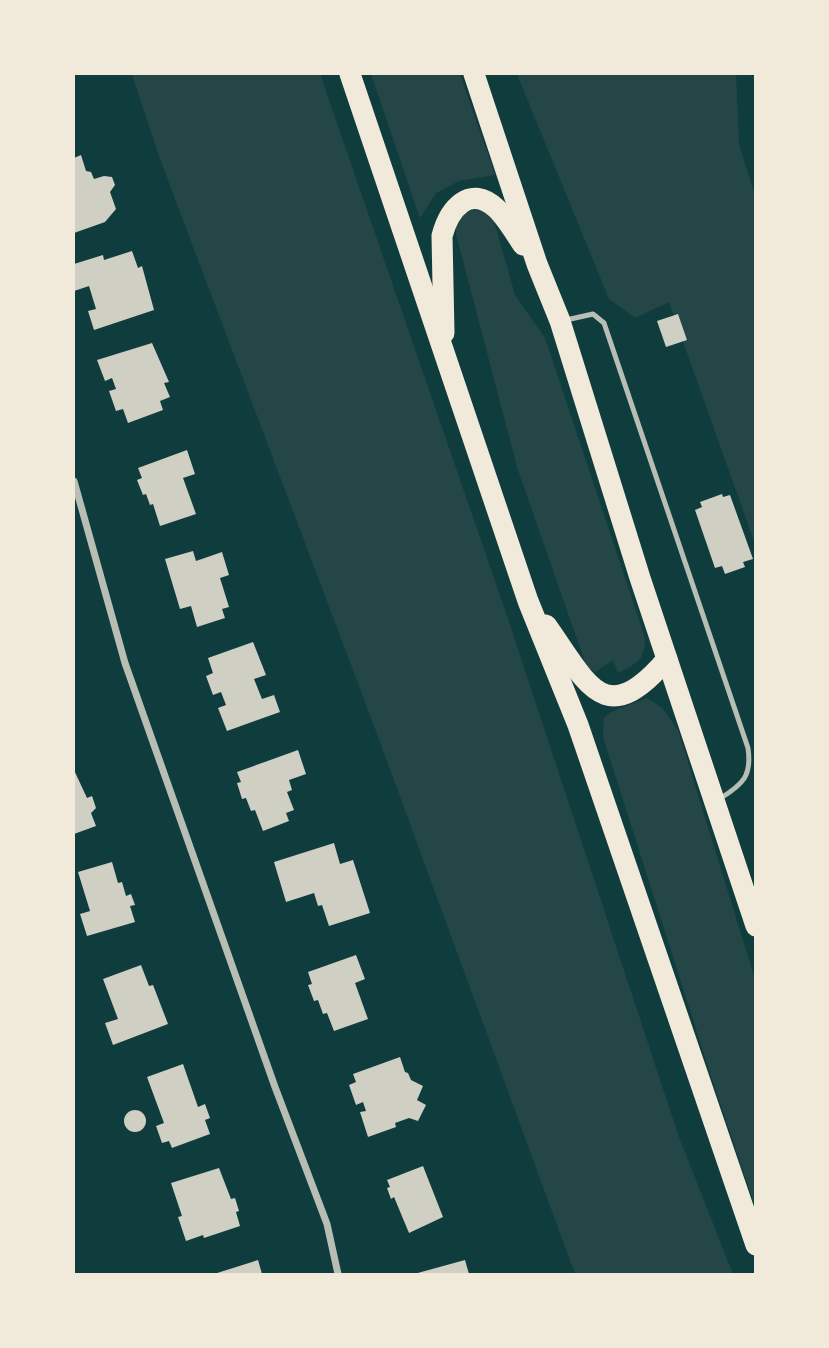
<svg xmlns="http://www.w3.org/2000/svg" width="829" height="1348" viewBox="0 0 829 1348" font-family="Barlow,sans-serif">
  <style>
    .green { fill: #244646 }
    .building { fill: #cfcfc3 }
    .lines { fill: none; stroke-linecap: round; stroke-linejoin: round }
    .service { stroke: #b8beb3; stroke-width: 5 }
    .minor { stroke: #b8beb3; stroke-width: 7 }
    .motorway { stroke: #f1e9da; stroke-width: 21 }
  </style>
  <rect width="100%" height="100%" fill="#0f3d3e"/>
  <g class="green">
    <path d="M132,74H320L505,610L679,1137L733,1274H575L373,723L160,159Z"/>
    <path d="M371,74H460L495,175L459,181L436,193L420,218Z"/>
    <path d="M517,74H736L739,144L756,199L755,544L669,302L635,318L609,299Z"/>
    <path d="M481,210L493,217L515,295L545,338L645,638C645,661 637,663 618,673L613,660L595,672L587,668L517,467L456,234V219L467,211Z"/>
    <path d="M647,698L662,708L678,730L755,979V1206L710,1073L603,737L604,717L615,710Z"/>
  </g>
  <g class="building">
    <path d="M81,155L86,171L91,172L94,179L104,176L112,177L115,185L110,192L116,209L105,222L74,233V158Z"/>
    <path d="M132,251L138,268L142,266L154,310L94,330L88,311L96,309L89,286L74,291V264L103,255L104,260Z"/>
    <path d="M678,314L687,340L666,347L657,321Z"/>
    <path d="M152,343L169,382L164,383L170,397L160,401L163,410L128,423L123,409L116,411L109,391L116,389L112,378L105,381L97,360Z"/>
    <path d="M187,450L195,474L183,478L196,514L160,526L153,504L150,505L146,494L143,495L137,480L142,478L138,468Z"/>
    <path d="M722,494L723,497L730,495L753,559L743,562L745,567L725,574L722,566L715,568L695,510L702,507L700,502Z"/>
    <path d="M193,551L196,561L222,552L229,575L220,578L229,607L222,609L225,618L197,627L191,606L180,609L165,559Z"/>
    <path d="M253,642L266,675L254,679L262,699L274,695L280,712L227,731L218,708L226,705L221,692L213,695L206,676L213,673L208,658Z"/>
    <path d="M298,750L306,774L289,780L292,790L287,792L294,810L286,813L289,821L263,831L255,810L251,811L246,798L242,799L237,783L241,782L237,772Z"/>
    <path d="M74,770L87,798L92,796L96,808L91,813L96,826L74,834Z"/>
    <path d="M334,843L340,864L353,860L370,913L329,926L322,905L318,906L314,893L286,902L274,862Z"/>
    <path d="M112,862L118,883L122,882L126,896L131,894L135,905L130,906L135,922L87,936L80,914L90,911L78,872Z"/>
    <path d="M356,955L365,979L355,983L368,1019L334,1031L327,1013L323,1014L318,1000L314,1001L308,985L312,984L308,972Z"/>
    <path d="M141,965L149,986L153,985L168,1024L113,1045L105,1023L118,1019L103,979Z"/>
    <path d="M400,1057L405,1072L408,1073L411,1080L423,1086L417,1100L426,1105L418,1121L409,1118L395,1123L396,1127L368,1137L360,1112L366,1111L363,1102L356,1105L349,1085L356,1082L353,1074Z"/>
    <path d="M183,1064L198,1107L205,1104L210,1118L205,1120L210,1134L172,1148L169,1141L162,1143L156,1126L164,1123L147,1077Z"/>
    <circle cx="135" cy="1121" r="11"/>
    <path d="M423,1166L443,1217L409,1233L394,1197L391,1199L387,1188L390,1187L387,1180Z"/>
    <path d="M219,1168L231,1199L235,1198L239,1211L236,1212L240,1226L204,1238L203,1235L186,1241L178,1217L182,1216L171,1183Z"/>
    <path d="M258,1260L262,1274H214Z"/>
    <path d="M465,1260L469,1274H414Z"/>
  </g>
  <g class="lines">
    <path class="service" d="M566,320L593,314L604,323L748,748C752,776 743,784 721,798"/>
    <path class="minor" d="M74,481L125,663L275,1087L327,1224L338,1274"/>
    <g class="motorway">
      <path d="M350,74L528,601L578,725L756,1245"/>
      <path d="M474,74L537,264L560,321L640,578L756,926"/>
      <path d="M444,333L442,236C449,209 470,183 497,209C507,219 515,233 523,245"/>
      <path d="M546,625C587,682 604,733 667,659"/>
    </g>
  </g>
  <rect width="829" height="1348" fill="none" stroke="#f1e9da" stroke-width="150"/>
</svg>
